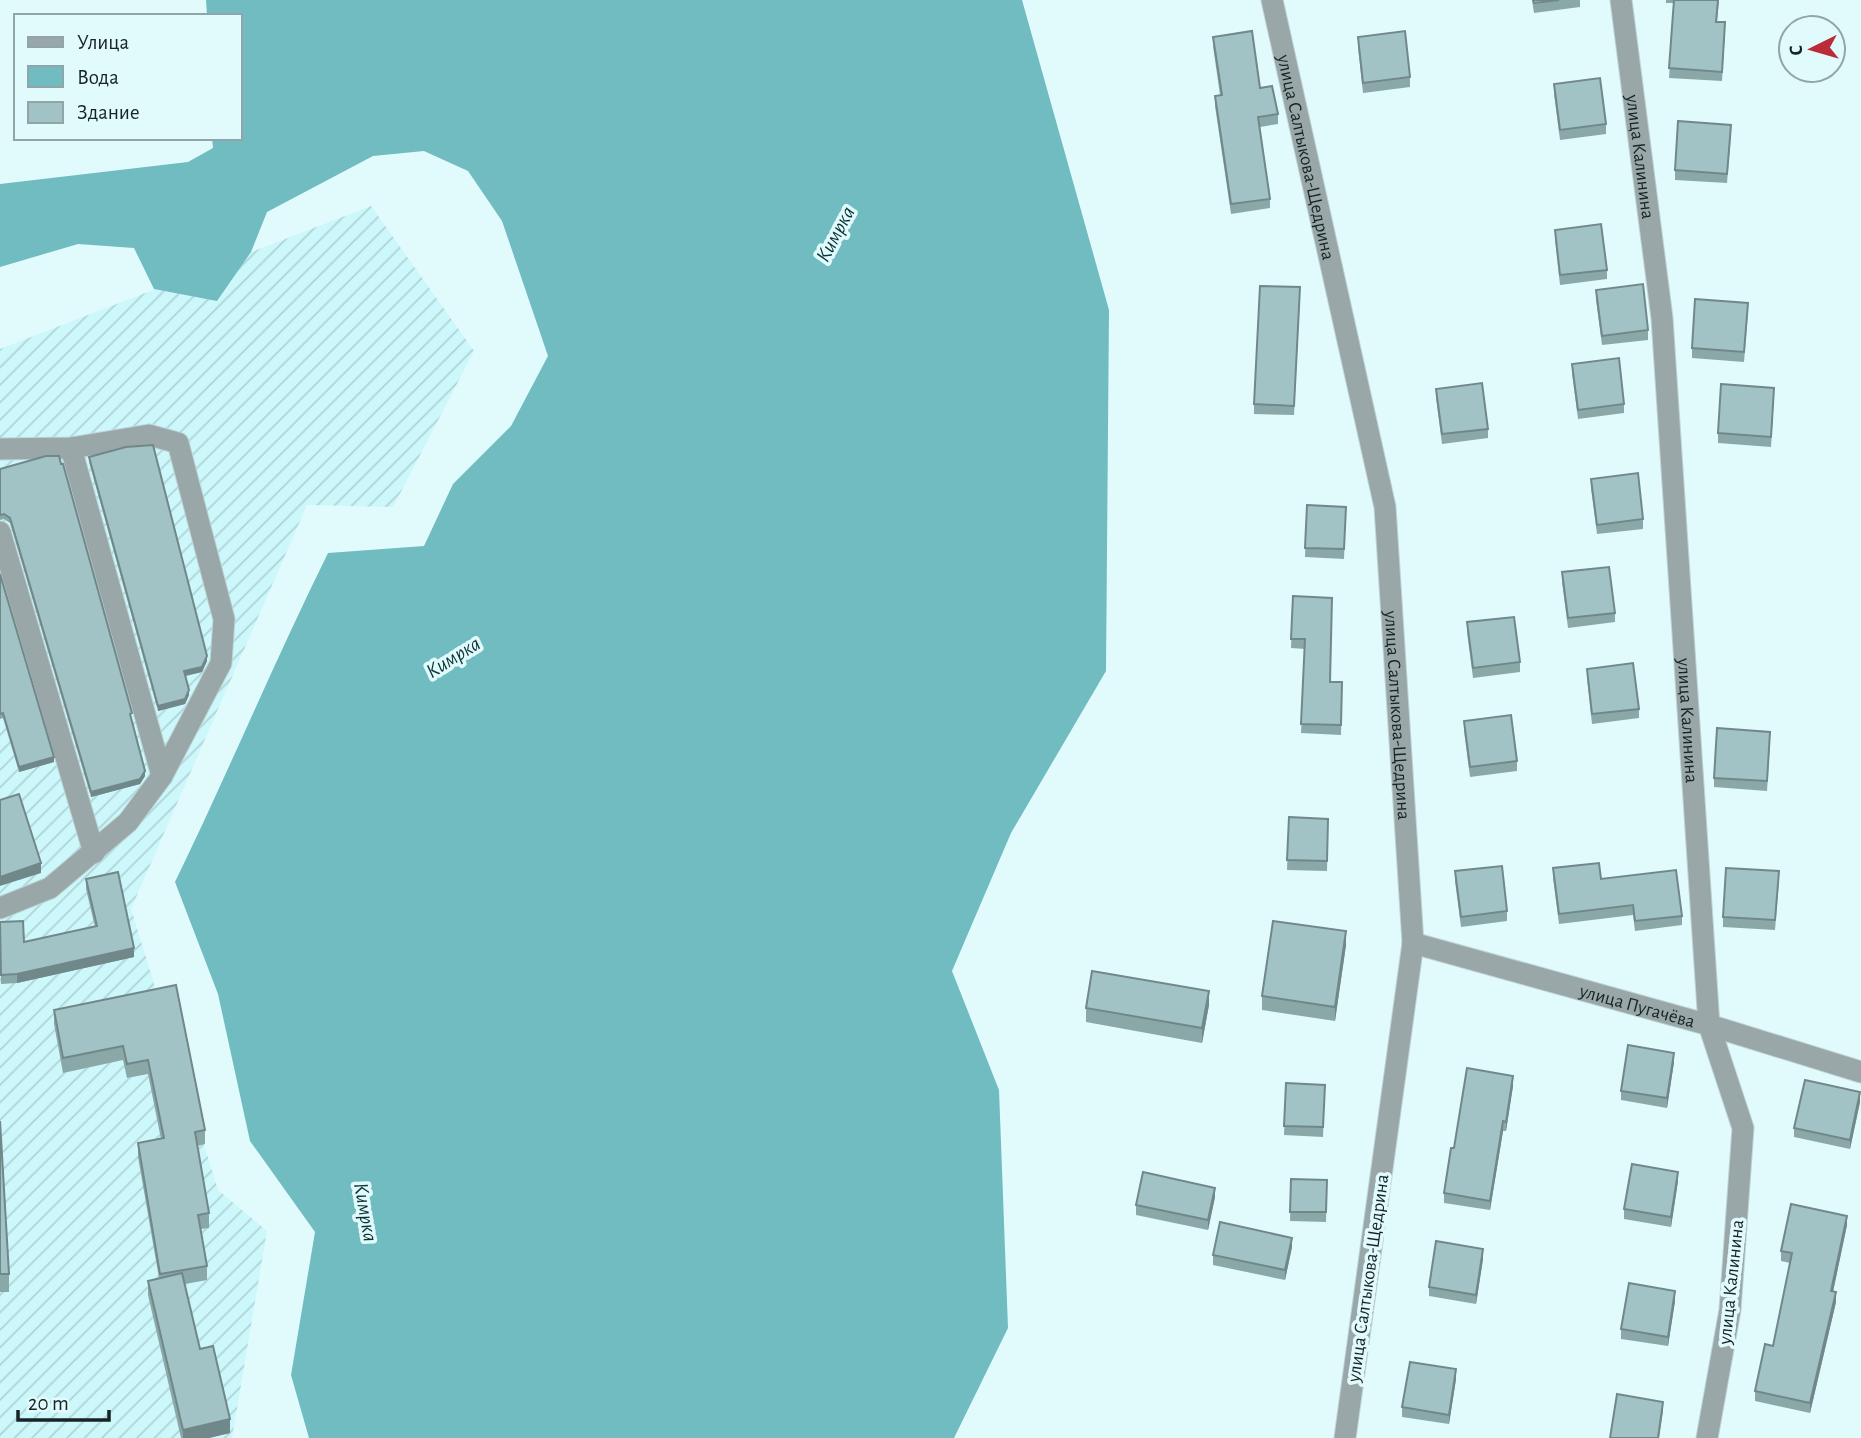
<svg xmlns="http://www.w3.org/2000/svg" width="1861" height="1438" viewBox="0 0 1861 1438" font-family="'Alegreya Sans',sans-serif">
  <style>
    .industrial { fill: url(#industrial-furrows) }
    .water { fill: #70bcc1 }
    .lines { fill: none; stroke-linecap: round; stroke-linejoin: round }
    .minor-casing { stroke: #bdd4d6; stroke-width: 23 }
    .minor { stroke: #99a7a8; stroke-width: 21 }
    .wall { fill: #8ba8a9 }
    .shaded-wall { fill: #71888a }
    .building { fill: #a2c3c5; stroke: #71888a; stroke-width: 2 }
    .labels { text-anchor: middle; stroke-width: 7; stroke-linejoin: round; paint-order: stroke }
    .street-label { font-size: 19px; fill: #172425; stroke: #e1fbfd }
    .water-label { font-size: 21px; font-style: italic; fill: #0c3235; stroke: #e1fbfd }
  </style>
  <defs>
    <pattern id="industrial-furrows" width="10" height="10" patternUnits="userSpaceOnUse" patternTransform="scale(1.75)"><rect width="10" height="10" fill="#ccf7fb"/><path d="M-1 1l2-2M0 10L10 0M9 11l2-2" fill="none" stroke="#aed4d7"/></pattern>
  </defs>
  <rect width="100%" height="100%" fill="#e1fbfd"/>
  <path class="industrial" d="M371,206L474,351L393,507L307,505L131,909L218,1190L267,1231L232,1438H0V349Z"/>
  <path class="water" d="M206,0H1022L1109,310L1106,671L1011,833L952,971L999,1090L1008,1328L954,1438H309L291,1375L315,1232L250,1141L218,994L175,882C228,773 274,662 328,553L424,546L453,484L511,426L548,356L502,221L468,171L424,151L373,156L267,212L251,252L217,301L154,289L134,248L78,244L0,267V184L188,162L213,148L212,138H240V16H207Z"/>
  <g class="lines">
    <defs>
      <g id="minor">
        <path id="s1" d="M1272,0L1385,507L1413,943L1345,1438"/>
        <path id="s2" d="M1621,0L1662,318L1709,1025L1743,1128L1730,1310L1707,1438"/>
        <path d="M71,448L162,776"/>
        <path d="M0,449L71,448L149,435L178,443L224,619L221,663L162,776L128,822L50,888L0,908"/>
        <path d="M0,532L94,853"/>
        <path id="s3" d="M1413,943L1709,1025L1861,1072"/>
      </g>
    </defs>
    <use href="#minor" class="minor-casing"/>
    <use href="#minor" class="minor"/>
  </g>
  <g class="wall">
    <path d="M1532,0H1580V7L1534,13Z"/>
    <path d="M1666,0H1719L1717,22L1725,32L1722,81L1669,78L1674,3H1666Z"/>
    <path d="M1213,37L1260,88L1278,114V124L1260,127L1270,199V208L1231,214L1215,106V96L1220,95L1213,46Z"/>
    <path d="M1358,37L1410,77V87L1363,93L1358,47Z"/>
    <path d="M1554,84L1606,124V134L1560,140L1554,94Z"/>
    <path d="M1731,134L1727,183L1675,180V170Z"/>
    <path d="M1555,230L1607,270V279L1560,285L1555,239Z"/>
    <path d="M1596,290L1648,330V340L1602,345L1596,300Z"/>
    <path d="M1300,297L1294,415L1254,414V404Z"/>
    <path d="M1748,312L1744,362L1692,358V348Z"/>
    <path d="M1572,364L1624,404V413L1578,419L1572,373Z"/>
    <path d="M1436,389L1488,429V438L1442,444L1436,398Z"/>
    <path d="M1774,397L1771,447L1718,443V433Z"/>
    <path d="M89,457L207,661L202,672L186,676L189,695L185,704L158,711L89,462Z"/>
    <path d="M0,469L132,718H131L145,776L140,784L91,797L10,523L4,519L0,520Z"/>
    <path d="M1591,479L1643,519V529L1597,534L1591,488Z"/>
    <path d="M1307,505L1346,507L1344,559L1305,557Z"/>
    <path d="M1562,572L1615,613V622L1568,628L1562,582Z"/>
    <path d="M0,574L54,762L19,772L3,718L0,719Z"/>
    <path d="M1293,596L1330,682H1342L1341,735L1301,733L1305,649L1291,648Z"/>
    <path d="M1467,622L1520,662V672L1473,678L1467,632Z"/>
    <path d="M1587,669L1639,709V718L1592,724L1587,678Z"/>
    <path d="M1464,721L1517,761V771L1470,777L1464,731Z"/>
    <path d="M1770,742L1767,791L1714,787V778Z"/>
    <path d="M1289,817L1328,819L1327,871L1287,870Z"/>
    <path d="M1553,868L1601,879L1682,916V925L1635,931L1633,915L1559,924L1553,878Z"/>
    <path d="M1455,871L1507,911V921L1461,927L1455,881Z"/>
    <path d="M86,879L134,957L17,983L1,984L0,922L24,942L95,927L86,889Z"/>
    <path d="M1779,881L1775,930L1723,927V917Z"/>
    <path d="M1346,945L1335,1021L1262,1010V996Z"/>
    <path d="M176,985L205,1130V1144L197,1146L209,1213V1228L201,1229L207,1266V1280L185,1284L200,1349L230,1433L209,1438H181L148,1295V1281L159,1278L138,1157V1143L161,1139L148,1074L127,1078L123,1060L63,1073L54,1024V1010Z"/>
    <path d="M1209,1005L1202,1043L1086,1022V1008Z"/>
    <path d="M1674,1062L1667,1108L1621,1100V1091Z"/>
    <path d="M1286,1083L1325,1085L1323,1137L1284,1135Z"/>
    <path d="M1513,1086L1506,1131H1503L1490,1210L1444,1203V1193L1454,1148Z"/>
    <path d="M1860,1102L1850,1149L1794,1137V1128Z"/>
    <path d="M0,1121L9,1274V1292H0Z"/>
    <path d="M1291,1179L1327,1180L1326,1222L1290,1221Z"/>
    <path d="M1678,1181L1671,1227L1624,1219V1209Z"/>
    <path d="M1215,1197L1208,1230L1136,1215V1205Z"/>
    <path d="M1847,1225L1833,1292L1836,1302L1810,1413L1755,1401V1391L1773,1346L1790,1263L1781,1261V1251Z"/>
    <path d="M1292,1247L1285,1280L1213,1265V1255Z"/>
    <path d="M1483,1259L1476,1304L1429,1296V1287Z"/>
    <path d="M1675,1301L1668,1346L1621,1339V1329Z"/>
    <path d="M1456,1379L1449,1424L1402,1417V1407Z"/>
  </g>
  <g class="shaded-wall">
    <path d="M207,656V661L202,672L184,676V671Z"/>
    <path d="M189,690V695L185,704L158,711V706Z"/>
    <path d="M54,757V762L19,772V767Z"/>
    <path d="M145,771V776L140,784L91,797V792Z"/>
    <path d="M41,863V873L0,886V877Z"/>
    <path d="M1346,931V945L1335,1021V1007Z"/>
    <path d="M134,948V957L17,983V974Z"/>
    <path d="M1209,991V1005L1202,1043V1028Z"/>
    <path d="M1674,1053V1062L1667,1108V1098Z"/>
    <path d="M1513,1076V1086L1506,1131V1122Z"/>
    <path d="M1860,1092V1102L1850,1149V1140Z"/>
    <path d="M1503,1121V1131L1490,1210V1201Z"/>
    <path d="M1678,1172V1181L1671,1227V1217Z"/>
    <path d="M1215,1188V1197L1208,1230V1220Z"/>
    <path d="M1847,1216V1225L1831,1301V1291Z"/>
    <path d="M1292,1238V1247L1285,1280V1270Z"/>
    <path d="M1483,1249V1259L1476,1304V1295Z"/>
    <path d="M1675,1291V1301L1668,1346V1337Z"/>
    <path d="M1836,1292V1302L1810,1413V1403Z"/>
    <path d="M1456,1369V1379L1449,1424V1415Z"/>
    <path d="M1663,1402V1411L1659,1438H1658Z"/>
    <path d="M230,1419V1433L209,1438H183V1430Z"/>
  </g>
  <g class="building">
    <path d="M1533,0H1559L1534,3Z"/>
    <path d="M1674,0H1718L1716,22H1725L1722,72L1669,68Z"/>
    <path d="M1252,31L1260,88L1272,86L1278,114L1258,117L1270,199L1231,204L1215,96L1222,95L1213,37Z"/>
    <path d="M1405,31L1410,77L1363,83L1358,37Z"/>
    <path d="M1600,78L1606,124L1560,130L1554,84Z"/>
    <path d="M1678,121L1731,125L1727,174L1675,170Z"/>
    <path d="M1601,224L1607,270L1560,275L1555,230Z"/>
    <path d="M1643,284L1648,330L1602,336L1596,290Z"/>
    <path d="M1260,286L1300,287L1294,406L1254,404Z"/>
    <path d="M1695,299L1748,303L1744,352L1692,348Z"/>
    <path d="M1619,358L1624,404L1578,410L1572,364Z"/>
    <path d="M1482,383L1488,429L1442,434L1436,389Z"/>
    <path d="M1721,384L1774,388L1771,437L1718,433Z"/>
    <path d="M153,445L207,656L202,667L184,671L189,690L185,699L158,706L89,457L126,447Z"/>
    <path d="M46,456H59L61,464H63L132,713L130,714L145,771L140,779L91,792L10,518L4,514L0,515V469Z"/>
    <path d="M1638,473L1643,519L1597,525L1591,479Z"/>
    <path d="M1307,505L1346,507L1344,549L1305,548Z"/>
    <path d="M1609,567L1615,613L1568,618L1562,572Z"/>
    <path d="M0,574L54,757L19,767L3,713L0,714Z"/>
    <path d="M1293,596L1332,598L1330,682H1342L1341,725L1301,724L1305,639H1291Z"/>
    <path d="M1514,617L1520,662L1473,668L1467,622Z"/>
    <path d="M1633,663L1639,709L1592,714L1587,669Z"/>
    <path d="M1511,715L1517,761L1470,767L1464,721Z"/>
    <path d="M1717,728L1770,732L1767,781L1714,778Z"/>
    <path d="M19,794L41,863L0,877V800Z"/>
    <path d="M1289,817L1328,819L1327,861L1287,860Z"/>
    <path d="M1599,863L1601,879L1676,870L1682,916L1635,921L1633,905L1559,914L1553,868Z"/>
    <path d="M1502,866L1507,911L1461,917L1455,871Z"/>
    <path d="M1726,868L1779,871L1775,920L1723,917Z"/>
    <path d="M118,872L134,948L17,974L1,975L0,922L23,921L24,942L97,926L86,879Z"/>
    <path d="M1273,921L1346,931L1335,1007L1262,996Z"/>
    <path d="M1092,971L1209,991L1202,1028L1086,1008Z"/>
    <path d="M176,985L205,1130L195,1132L209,1213L198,1215L207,1266L160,1274L138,1143L164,1138L148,1060L127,1064L123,1046L63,1058L54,1010Z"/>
    <path d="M1628,1045L1674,1053L1667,1098L1621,1091Z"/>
    <path d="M1467,1068L1513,1076L1506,1122L1503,1121L1490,1201L1444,1193L1451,1148H1454Z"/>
    <path d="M1805,1080L1860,1092L1850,1140L1794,1128Z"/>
    <path d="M1286,1083L1325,1085L1323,1127L1284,1126Z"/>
    <path d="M0,1121L9,1274H0Z"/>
    <path d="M1632,1164L1678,1172L1671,1217L1624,1209Z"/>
    <path d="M1143,1172L1215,1188L1208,1220L1136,1205Z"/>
    <path d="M1291,1179L1327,1180L1326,1212H1290Z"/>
    <path d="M1791,1204L1847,1216L1831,1291L1836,1292L1810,1403L1755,1391L1765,1344L1773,1346L1792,1253L1781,1251Z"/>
    <path d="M1220,1222L1292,1238L1285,1270L1213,1255Z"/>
    <path d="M1436,1241L1483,1249L1476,1295L1429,1287Z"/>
    <path d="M182,1273L200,1349L213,1346L230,1419L183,1430L148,1281Z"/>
    <path d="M1629,1283L1675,1291L1668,1337L1621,1329Z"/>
    <path d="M1410,1362L1456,1369L1449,1415L1402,1407Z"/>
    <path d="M1617,1394L1663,1402L1658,1438H1610Z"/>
  </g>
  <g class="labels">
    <g class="street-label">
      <text dy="7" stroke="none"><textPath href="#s1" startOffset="161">улица Салтыкова-Щедрина</textPath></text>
      <text dy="7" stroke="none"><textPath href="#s2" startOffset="158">улица Калинина</textPath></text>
      <text dy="7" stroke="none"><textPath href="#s1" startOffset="728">улица Салтыкова-Щедрина</textPath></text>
      <text dy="7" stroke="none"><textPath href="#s2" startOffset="724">улица Калинина</textPath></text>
      <text dy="7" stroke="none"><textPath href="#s3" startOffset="233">улица Пугачёва</textPath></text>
      <text transform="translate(1367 1278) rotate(-82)" y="7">улица Салтыкова-Щедрина</text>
      <text transform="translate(1730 1282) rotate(-84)" y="7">улица Калинина</text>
    </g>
    <g class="water-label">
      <text transform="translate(835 234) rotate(-62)" y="7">Кимрка</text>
      <text transform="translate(453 657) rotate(-32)" y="7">Кимрка</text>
      <text transform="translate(366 1212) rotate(80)" y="7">Кимрка</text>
    </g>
  </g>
  <rect x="14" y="14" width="228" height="126" fill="#e1fbfd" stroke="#90a5a7" stroke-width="2"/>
  <rect x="28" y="37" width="35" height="10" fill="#99a7a8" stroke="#90a5a7" stroke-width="2"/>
  <text x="77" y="49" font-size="21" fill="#172425">Улица</text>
  <rect x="28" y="66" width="35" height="21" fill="#70bcc1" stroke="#90a5a7" stroke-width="2"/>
  <text x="77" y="84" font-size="21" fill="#172425">Вода</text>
  <rect x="28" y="102" width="35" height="21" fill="#a2c3c5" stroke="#90a5a7" stroke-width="2"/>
  <text x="77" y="119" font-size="21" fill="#172425">Здание</text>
  <g transform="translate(1812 49) rotate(265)"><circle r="33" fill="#e1fbfd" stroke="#90a5a7" stroke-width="2"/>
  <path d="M0-5L12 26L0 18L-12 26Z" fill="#bc2c38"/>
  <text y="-10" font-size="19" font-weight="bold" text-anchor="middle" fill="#172425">С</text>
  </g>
  <path d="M18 1410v10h91v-10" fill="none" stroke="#172425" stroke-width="3.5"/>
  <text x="28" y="1410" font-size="21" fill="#172425" stroke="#e1fbfd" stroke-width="5" paint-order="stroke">20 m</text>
</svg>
